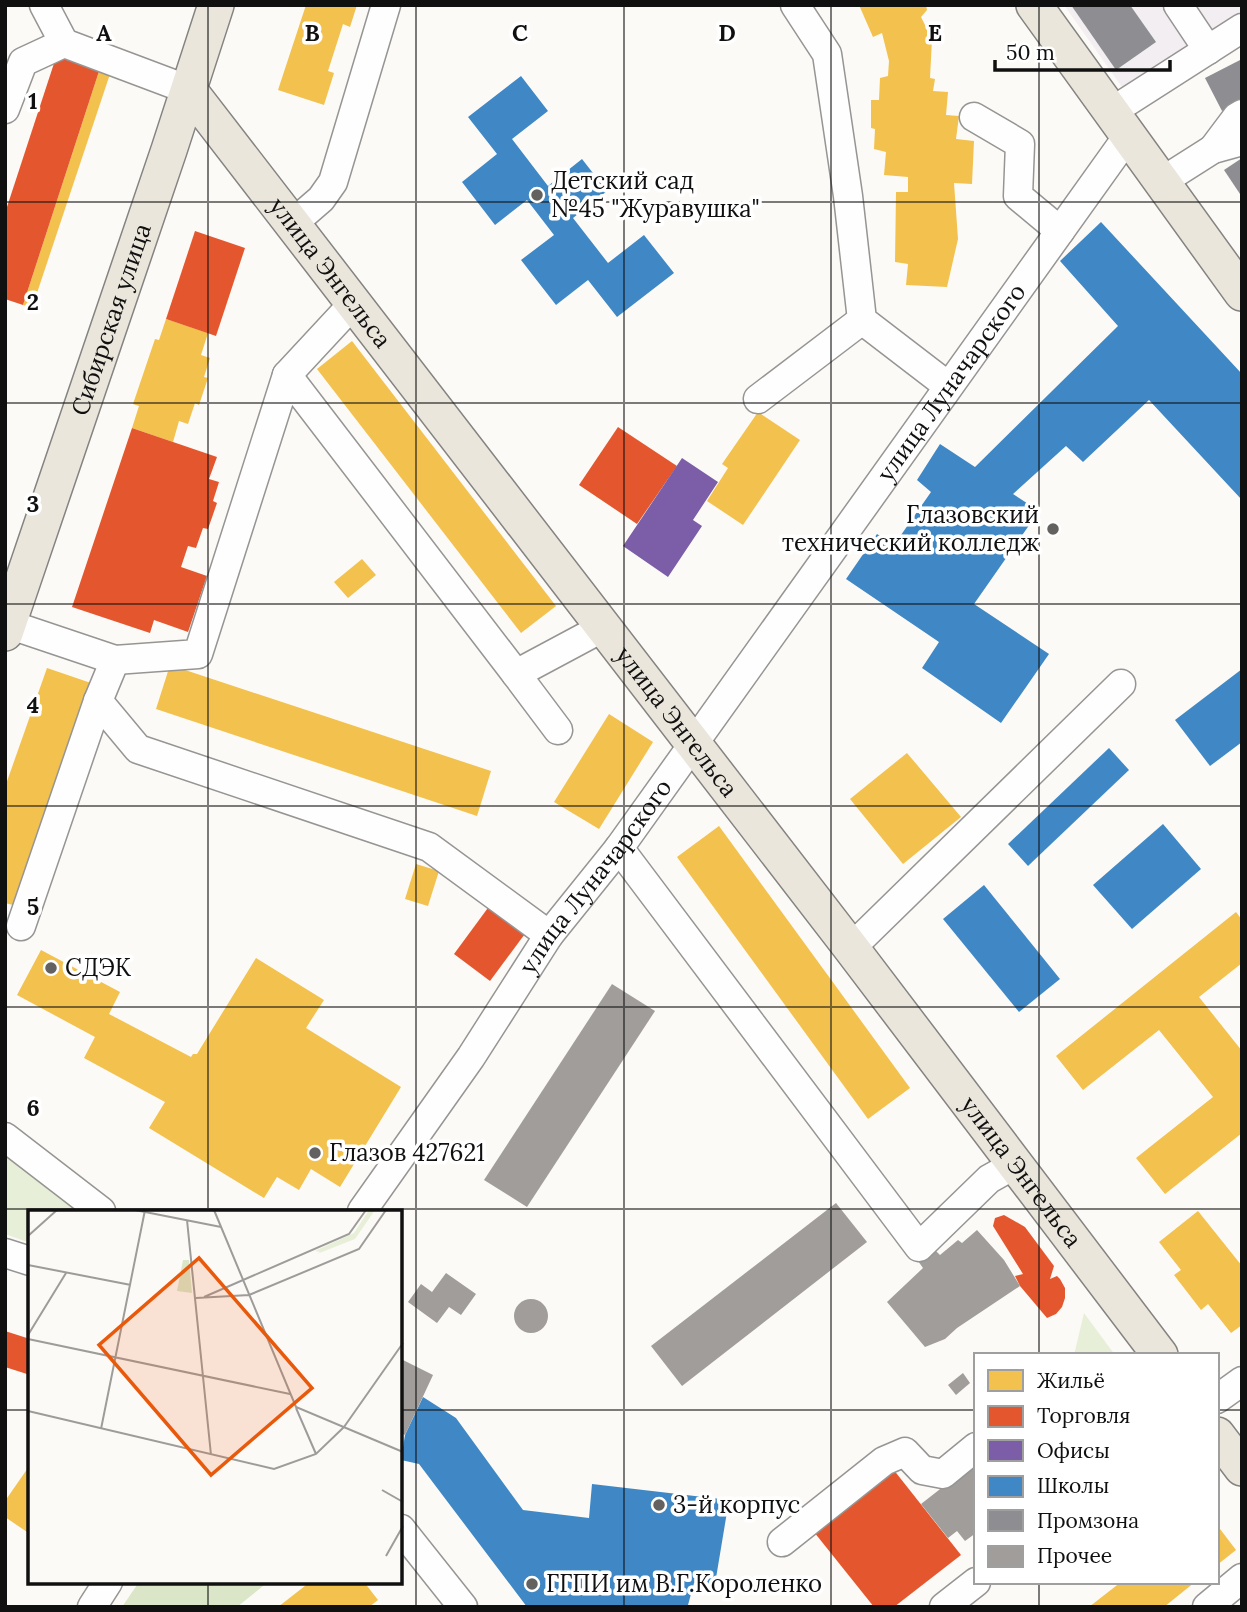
<svg xmlns="http://www.w3.org/2000/svg" width="1247" height="1612" viewBox="0 0 1247 1612" font-family="Lora,serif">
  <style>
    .industrial { fill: #f3eef1 }
    .green { fill: #e8efd8 }
    .forest { fill: #dae6c7 }
    .homes { fill: #f2c14e }
    .shops { fill: #e4572e }
    .offices { fill: #7b5ea7 }
    .schools { fill: #3f88c5 }
    .industry { fill: #8d8d92 }
    .building { fill: #a09d9b }
    .lines { fill: none; stroke-linecap: round; stroke-linejoin: round }
    .minor-casing { stroke: #969594; stroke-width: 31 }
    .major-casing { stroke: #848381; stroke-width: 38 }
    .minor { stroke: #fffefe; stroke-width: 28 }
    .major { stroke: #ebe6dc; stroke-width: 35 }
    .grid { fill: none; stroke: #101010; stroke-width: 2; stroke-opacity: 0.55 }
    .poi-dot { fill: #636260; stroke: #fff; stroke-width: 2.5 }
    .labels { text-anchor: middle; stroke-width: 7; stroke-linejoin: round; paint-order: stroke }
    .poi-label { font-size: 24px; fill: #101010; stroke: #fff; text-anchor: start }
    .street-label { font-size: 24px; fill: #101010; stroke: #fff }
    .inset-road { fill: none; stroke: #9e9c9a; stroke-width: 2 }
    .view { fill: #e8590c; fill-opacity: 0.15; stroke: #e8590c; stroke-width: 3.5 }
    .inset-edge { fill: none; stroke: #101010; stroke-width: 3.5 }
    .grid-label { font-size: 23px; text-anchor: middle; font-weight: bold; fill: #101010; stroke: #fff; stroke-width: 7; stroke-linejoin: round; paint-order: stroke }
  </style>
  <rect width="100%" height="100%" fill="#fcfaf6"/>
  <path class="industrial" d="M1064,5H1242V42L1122,87Z"/>
  <g class="green">
    <path d="M5,1155L80,1211H30V1243L5,1234Z"/>
    <path d="M1084,1313L1115,1355H1074Z"/>
  </g>
  <path class="forest" d="M139,1582H268L237,1607H122Z"/>
  <g class="homes">
    <path d="M306,5H357L350,27L343,24L328,71L334,73L324,105L278,90Z"/>
    <path d="M859,5H926L927,10L921,17L932,39L930,78L935,79L933,91L948,92L946,115L959,116L956,139L974,141L972,184L954,183L958,239L947,287L906,285L908,264L895,262L896,192H908V177L884,175L886,152L874,149L875,129L871,128V100H879L880,78L888,76L889,61L882,33L873,37Z"/>
    <path d="M102,62L113,65L32,308L23,305Z"/>
    <path d="M166,319L208,333L201,355L210,358L204,377L208,378L199,405L195,403L188,424L179,421L173,442L132,428L139,406L133,404L155,339L159,340Z"/>
    <path d="M352,341L556,606L521,633L317,369Z"/>
    <path d="M758,412L800,440L743,525L707,501L728,468L722,464Z"/>
    <path d="M362,559L376,575L348,598L334,582Z"/>
    <path d="M170,665L491,771L477,816L156,709Z"/>
    <path d="M47,668L91,683L13,905L5,903V787Z"/>
    <path d="M609,714L653,742L599,829L554,802Z"/>
    <path d="M907,753L961,817L903,864L850,799Z"/>
    <path d="M719,826L910,1088L868,1119L677,857Z"/>
    <path d="M416,864L439,871L428,906L405,899Z"/>
    <path d="M1236,912L1242,920V963L1199,997L1242,1051V1133L1165,1194L1136,1158L1213,1097L1159,1030L1083,1090L1056,1056Z"/>
    <path d="M41,950L120,992L109,1014L191,1057L193,1054H197L256,958L324,1000L306,1028L401,1087L340,1187L311,1169L299,1190L277,1177L264,1198L149,1128L165,1102L84,1058L95,1037L17,995Z"/>
    <path d="M1198,1211L1242,1266V1325L1231,1333L1208,1304L1201,1310L1174,1275L1181,1270L1159,1242Z"/>
    <path d="M30,1465V1534L5,1517V1501Z"/>
    <path d="M1217,1525L1236,1550L1217,1565Z"/>
    <path d="M310,1582H364L378,1600L369,1607H278Z"/>
    <path d="M1121,1582H1195L1164,1607H1089Z"/>
  </g>
  <g class="shops">
    <path d="M59,48L102,62L23,305L5,299V213Z"/>
    <path d="M195,231L245,248L216,336L166,319Z"/>
    <path d="M618,427L677,466L637,524L579,485Z"/>
    <path d="M132,428L217,457L209,479L219,482L213,501L217,503L208,529L203,528L196,548L188,546L181,567L207,576L188,632L154,620L150,633L72,607Z"/>
    <path d="M493,901L530,927L490,981L454,954Z"/>
    <path d="M1004,1215L1025,1227L1054,1266L1050,1279L1057,1276L1060,1279L1065,1288V1298L1062,1307L1056,1314L1047,1318L1020,1286L1015,1276L1023,1274L993,1226L995,1218Z"/>
    <path d="M5,1331L30,1339V1375L5,1367Z"/>
    <path d="M893,1469L961,1555L894,1607H874L814,1532Z"/>
  </g>
  <path class="offices" d="M682,458L718,482L693,520L702,526L668,577L623,546Z"/>
  <g class="schools">
    <path d="M521,76L548,111L512,139L548,186L582,159L607,191L573,218L608,263L644,235L674,273L617,317L588,280L556,305L521,260L554,235L527,200L495,225L462,182L497,154L468,117Z"/>
    <path d="M1101,222L1242,374V500L1149,400L1083,462L1066,446L1013,494L1039,511L974,604L1049,654L1001,723L922,668L939,642L846,579L877,534L894,545L931,492L917,480L940,444L975,467L1118,326L1060,261Z"/>
    <path d="M1242,669V742L1210,766L1175,720Z"/>
    <path d="M1109,748L1129,770L1028,866L1008,844Z"/>
    <path d="M1163,824L1201,869L1132,929L1093,885Z"/>
    <path d="M984,885L1060,979L1019,1012L943,919Z"/>
    <path d="M423,1397L456,1418L523,1510L589,1518L592,1484L729,1500L715,1584L694,1583L688,1605L527,1607L419,1464L401,1460L405,1435Z"/>
  </g>
  <g class="industry">
    <path d="M1071,5H1130L1156,42L1116,70Z"/>
    <path d="M1242,59V101L1222,111L1205,78Z"/>
    <path d="M1242,158V197L1224,170Z"/>
  </g>
  <g class="building">
    <path d="M612,984L655,1011L527,1207L484,1180Z"/>
    <path d="M836,1203L867,1242L682,1386L651,1346Z"/>
    <path d="M977,1230L1004,1260L1020,1286L957,1328L945,1339L925,1347L887,1302L923,1268L918,1261L933,1248L940,1255L958,1240L962,1243Z"/>
    <path d="M446,1273L476,1294L461,1315L449,1307L437,1323L408,1302L421,1284L432,1292Z"/>
    <circle cx="531" cy="1316" r="17"/>
    <path d="M401,1359L433,1375L405,1435L401,1433Z"/>
    <path d="M963,1373L970,1383L956,1395L948,1385Z"/>
    <path d="M976,1461V1533L965,1541L957,1531L948,1538L921,1504Z"/>
  </g>
  <g class="lines">
    <defs>
      <g id="minor">
        <path d="M44,5L64,43L189,90"/>
        <path d="M795,5L827,54L848,196L862,320L948,386"/>
        <path d="M1178,5L1208,50"/>
        <path d="M5,109L23,62L64,43"/>
        <path d="M1111,112L1242,28"/>
        <path d="M974,117L1020,144L1018,196L1060,231"/>
        <path d="M1213,149L1237,117L1242,114"/>
        <path d="M1161,182L1213,149L1242,141"/>
        <path d="M291,225L321,199L333,182L386,5"/>
        <path d="M287,375L352,305"/>
        <path d="M758,399L862,320"/>
        <path d="M5,623L115,660L98,701L21,926"/>
        <path d="M115,660L198,654L287,375L516,674L602,628"/>
        <path d="M516,674L558,730"/>
        <path d="M98,701L138,749L429,847L549,935"/>
        <path d="M619,848L919,1247L989,1179L1014,1165"/>
        <path d="M851,948L1121,684"/>
        <path d="M5,1137L101,1211"/>
        <path id="s1" d="M362,1211L471,1057L549,935L619,848L1128,136"/>
        <path d="M5,1253L30,1261"/>
        <path d="M1217,1399L1242,1381"/>
        <path d="M401,1529L463,1607"/>
        <path d="M782,1542L884,1461L905,1452L922,1470L943,1474L976,1447"/>
        <path d="M92,1607L108,1582"/>
        <path d="M944,1607L976,1582"/>
        <path d="M1207,1607L1242,1578"/>
      </g>
      <g id="major">
        <path d="M1034,5L1242,293"/>
        <path id="s2" d="M189,90L851,948L1160,1355"/>
        <path id="s3" d="M5,633L169,150L216,5"/>
        <path d="M1217,1435L1242,1468"/>
      </g>
    </defs>
    <use href="#minor" class="minor-casing"/>
    <use href="#major" class="major-casing"/>
    <use href="#minor" class="minor"/>
    <use href="#major" class="major"/>
  </g>
  <path class="grid" d="M208,5V1211M416,5V1607M624,5V1607M831,5V1607M1039,5V1355M5,202H1242M5,403H1242M5,604H1242M5,806H1242M5,1007H1242M5,1209H1242M5,1410H30M401,1410H976M1217,1410H1242M208,1582V1607M1039,1582V1607"/>
  <g class="poi-dot">
    <circle cx="537" cy="195" r="7"/>
    <circle cx="1053" cy="529" r="7"/>
    <circle cx="51" cy="968" r="7"/>
    <circle cx="315" cy="1153" r="7"/>
    <circle cx="659" cy="1505" r="7"/>
    <circle cx="532" cy="1584" r="7"/>
  </g>
  <g class="labels">
    <g class="poi-label">
      <text x="551" y="189">Детский сад<tspan x="551" dy="28">№45 "Журавушка"</tspan></text>
      <text x="1039" y="523" text-anchor="end">Глазовский<tspan x="1039" dy="28">технический колледж</tspan></text>
      <text x="65" y="976">СДЭК</text>
      <text x="329" y="1161">Глазов 427621</text>
      <text x="673" y="1513">3-й корпус</text>
      <text x="546" y="1592">ГГПИ им В.Г.Короленко</text>
    </g>
    <g class="street-label">
      <text dy="8" stroke="none"><textPath href="#s2" startOffset="231">улица Энгельса</textPath></text>
      <text dy="8" stroke="none"><textPath href="#s3" startOffset="331">Сибирская улица</textPath></text>
      <text dy="8" stroke="none"><textPath href="#s1" startOffset="1017">улица Луначарского</textPath></text>
      <text dy="8" stroke="none"><textPath href="#s2" startOffset="798">улица Энгельса</textPath></text>
      <text dy="8" stroke="none"><textPath href="#s1" startOffset="408">улица Луначарского</textPath></text>
      <text dy="8" stroke="none"><textPath href="#s2" startOffset="1365">улица Энгельса</textPath></text>
    </g>
  </g>
  <g transform="translate(28 1210)">
    <rect width="374" height="374" fill="#fcfaf6"/>
    <path d="M341,0H347L327,29L289,44L292,42L287,41L326,23Z" fill="#e8efd8"/>
    <path d="M155,50H161L164,83L149,81Z" fill="#dae6c7"/>
    <path class="inset-road" d="M107,0L193,17M186,0L268,197L375,242M159,10L183,245M0,26L29,0M0,55L103,75M176,87L321,24L338,0M168,88L221,85L331,39L358,0M0,125L38,63M0,129L262,184M268,198L288,244M0,201L246,259L288,244L316,217M316,217L375,133M73,219L117,0M354,280L375,292M358,346L375,316"/>
    <path class="view" d="M171,48L284,178L183,265L71,135Z"/>
    <rect width="374" height="374" class="inset-edge"/>
  </g>
  <g class="grid-label">
    <text x="104" y="41">A</text>
    <text x="312" y="41">B</text>
    <text x="520" y="41">C</text>
    <text x="727" y="41">D</text>
    <text x="935" y="41">E</text>
    <text x="33" y="109">1</text>
    <text x="33" y="310">2</text>
    <text x="33" y="512">3</text>
    <text x="33" y="713">4</text>
    <text x="33" y="915">5</text>
    <text x="33" y="1116">6</text>
  </g>
  <rect width="1247" height="1612" fill="none" stroke="#101010" stroke-width="14"/>
  <rect x="974" y="1353" width="245" height="231" fill="#ffffff" stroke="#9f9f9f" stroke-width="2"/>
  <rect x="988" y="1370" width="35" height="21" fill="#f2c14e" stroke="#9f9f9f" stroke-width="2"/>
  <text x="1037" y="1388" font-size="21" fill="#101010">Жильё</text>
  <rect x="988" y="1406" width="35" height="21" fill="#e4572e" stroke="#9f9f9f" stroke-width="2"/>
  <text x="1037" y="1423" font-size="21" fill="#101010">Торговля</text>
  <rect x="988" y="1440" width="35" height="21" fill="#7b5ea7" stroke="#9f9f9f" stroke-width="2"/>
  <text x="1037" y="1458" font-size="21" fill="#101010">Офисы</text>
  <rect x="988" y="1476" width="35" height="21" fill="#3f88c5" stroke="#9f9f9f" stroke-width="2"/>
  <text x="1037" y="1493" font-size="21" fill="#101010">Школы</text>
  <rect x="988" y="1510" width="35" height="21" fill="#8d8d92" stroke="#9f9f9f" stroke-width="2"/>
  <text x="1037" y="1528" font-size="21" fill="#101010">Промзона</text>
  <rect x="988" y="1546" width="35" height="21" fill="#a09d9b" stroke="#9f9f9f" stroke-width="2"/>
  <text x="1037" y="1563" font-size="21" fill="#101010">Прочее</text>
  <path d="M995 60v10h175v-10" fill="none" stroke="#101010" stroke-width="3.5"/>
  <text x="1006" y="60" font-size="21" fill="#101010" stroke="#ffffff" stroke-width="5" paint-order="stroke">50 m</text>
</svg>
